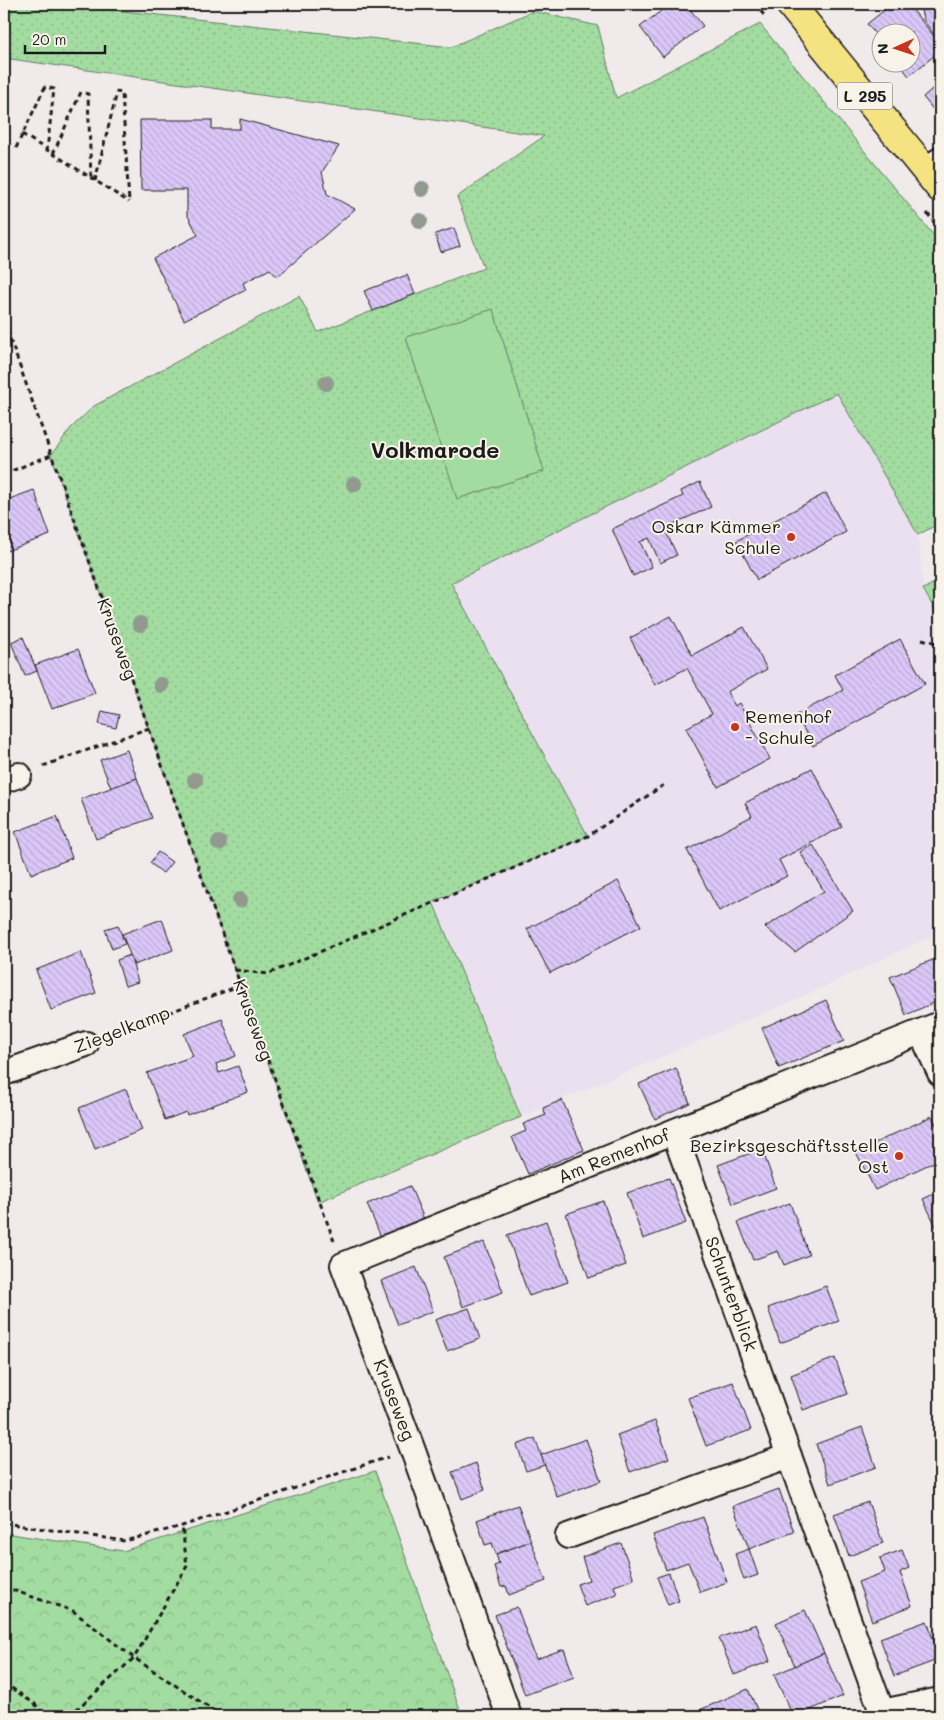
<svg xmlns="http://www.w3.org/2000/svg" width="944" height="1720" viewBox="0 0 944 1720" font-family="Mali,sans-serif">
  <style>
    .built { fill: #eae0ef }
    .grass { fill: url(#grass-dots); stroke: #607c5e }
    .forest { fill: url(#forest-crowns); stroke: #607c5e }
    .pitch { fill: #a3dca1; stroke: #607c5e }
    .building { fill: url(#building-back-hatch); stroke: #1c1c1c }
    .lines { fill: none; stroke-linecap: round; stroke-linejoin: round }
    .service-casing { stroke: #1c1c1c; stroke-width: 15 }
    .minor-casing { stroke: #1c1c1c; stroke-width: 28 }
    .primary-casing { stroke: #1c1c1c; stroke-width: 31 }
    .path { stroke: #1c1c1c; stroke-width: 3; stroke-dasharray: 5 4; stroke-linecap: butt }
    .service { stroke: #f7f3e8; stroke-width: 11 }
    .minor { stroke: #f7f3e8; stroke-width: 24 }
    .primary { stroke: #f5e382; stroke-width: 28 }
    .tree { fill: #92998f }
    .poi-dot { fill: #c8321e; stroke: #f7f3e8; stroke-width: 2 }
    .labels { text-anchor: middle; stroke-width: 4; stroke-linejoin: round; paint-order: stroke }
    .shield { fill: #f7f3e8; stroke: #5e5c59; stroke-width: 1 }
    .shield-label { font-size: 16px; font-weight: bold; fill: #1c1c1c }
    .poi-label { font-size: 18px; fill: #1c1c1c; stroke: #f7f3e8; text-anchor: end }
    .street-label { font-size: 18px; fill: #1c1c1c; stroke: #f7f3e8 }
    .district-label { font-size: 22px; font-weight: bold; fill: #1c1c1c; stroke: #f7f3e8 }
  </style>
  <defs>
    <pattern id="grass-dots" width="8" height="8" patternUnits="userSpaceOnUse" patternTransform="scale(1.25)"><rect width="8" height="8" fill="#a3dca1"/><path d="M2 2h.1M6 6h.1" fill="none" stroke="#8cbc8a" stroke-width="1.8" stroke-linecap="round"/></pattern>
    <pattern id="forest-crowns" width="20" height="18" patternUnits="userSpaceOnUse" patternTransform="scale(1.25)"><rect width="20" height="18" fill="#a3dca1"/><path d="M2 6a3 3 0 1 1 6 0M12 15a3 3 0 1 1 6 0" fill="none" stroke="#8cbc8a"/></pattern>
    <pattern id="building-back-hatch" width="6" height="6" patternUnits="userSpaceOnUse" patternTransform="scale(1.25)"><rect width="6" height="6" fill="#dbc7f8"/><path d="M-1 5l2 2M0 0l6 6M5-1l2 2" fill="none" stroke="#bbaad4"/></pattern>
  </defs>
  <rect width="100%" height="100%" fill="#f1eaeb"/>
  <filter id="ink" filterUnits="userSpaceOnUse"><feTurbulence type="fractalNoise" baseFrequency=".02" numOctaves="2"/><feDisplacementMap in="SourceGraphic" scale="10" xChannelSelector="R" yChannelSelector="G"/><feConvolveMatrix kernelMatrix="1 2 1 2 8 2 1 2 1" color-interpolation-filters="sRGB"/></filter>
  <g filter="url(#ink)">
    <path class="built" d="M837,393L918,535L923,589L940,619V932L813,992L521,1117L433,902L588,836L451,583Z"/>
    <g class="grass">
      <path d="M4,4H59L451,47L533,11L598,26L616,98L760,24L940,243V523L918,535L837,393L451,583L588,836L433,902L521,1117L318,1202L51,455L71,428L94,406L299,296L318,332L484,268L457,197L544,136L4,58Z"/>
      <path d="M940,580V619L923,589Z"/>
    </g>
    <path class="forest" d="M375,1471L462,1716H4V1533L123,1551Z"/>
    <path class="pitch" d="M493,309L544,471L457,499L406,337Z"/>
    <g class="building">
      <path d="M670,4H686L703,26L663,57L640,27Z"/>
      <path d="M892,4H908L940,44V51L909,76L898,62H912V32H882V42L867,24Z"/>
      <path d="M940,4V40L939,41L924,21L921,11Z"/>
      <path d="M940,82V118L923,97Z"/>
      <path d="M240,119L339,146L322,172L327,194L355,209L277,277L270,269L243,283L246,290L184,320L153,258L198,235L187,214V190H141L140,120H212V129H240Z"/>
      <path d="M454,228L460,246L441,252L435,234Z"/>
      <path d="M407,275L415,294L373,311L364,291Z"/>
      <path d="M700,482L711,507L664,528L677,555L660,563L649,538L640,542L652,567L633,576L612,529L683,496L681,491Z"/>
      <path d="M34,490L50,535L4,552V501Z"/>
      <path d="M826,493L846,532L757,580L736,541Z"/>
      <path d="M671,616L692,655L744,627L767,669L727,692L735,706L739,703L770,759L718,787L686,728L712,714L687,668L655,685L630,638Z"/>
      <path d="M23,637L37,671L25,676L11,642Z"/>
      <path d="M900,639L925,684L813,746L796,715L843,690L835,675Z"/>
      <path d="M78,649L95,693L52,709L35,665Z"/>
      <path d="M102,711L119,715L116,728L99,724Z"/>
      <path d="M127,750L137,778L111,788L100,760Z"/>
      <path d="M812,768L842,827L779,860L787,876L719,911L687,850L752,816L745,803Z"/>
      <path d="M137,778L152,818L96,839L81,799Z"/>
      <path d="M57,816L72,858L31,874L15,832Z"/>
      <path d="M813,845L853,911L795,952L765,927L824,891L800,852Z"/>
      <path d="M158,852L172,862L163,873L150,863Z"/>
      <path d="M618,881L641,926L550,973L527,929Z"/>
      <path d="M162,919L173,950L134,965L122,934Z"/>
      <path d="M118,925L125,944L112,949L105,929Z"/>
      <path d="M81,952L96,993L51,1010L36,970Z"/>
      <path d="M130,955L138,982L125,986L117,960Z"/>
      <path d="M940,957V1000L906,1015L890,977Z"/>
      <path d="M826,1000L844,1041L779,1068L762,1028Z"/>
      <path d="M222,1019L236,1056L216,1064L219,1073L238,1066L248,1092L187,1115L186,1112L165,1120L147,1073L193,1056L184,1034Z"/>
      <path d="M676,1068L690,1103L655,1119L639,1084Z"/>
      <path d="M126,1089L142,1130L95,1149L79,1108Z"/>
      <path d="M562,1100L584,1150L528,1174L512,1137L526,1131L523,1124L546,1115L543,1108Z"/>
      <path d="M932,1116L940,1133V1159L875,1190L856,1152Z"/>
      <path d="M762,1149L776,1188L733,1204L718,1165Z"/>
      <path d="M669,1178L686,1223L643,1239L627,1193Z"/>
      <path d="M410,1186L424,1219L381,1237L367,1204Z"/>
      <path d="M940,1191V1235L923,1199Z"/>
      <path d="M603,1201L626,1265L589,1278L566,1214Z"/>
      <path d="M790,1203L809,1255L784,1265L778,1251L753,1260L738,1222Z"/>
      <path d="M546,1221L568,1282L529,1296L507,1235Z"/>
      <path d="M484,1242L503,1292L463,1307L444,1257Z"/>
      <path d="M416,1267L433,1311L398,1325L381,1281Z"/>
      <path d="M826,1286L839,1321L780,1343L768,1308Z"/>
      <path d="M469,1308L480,1339L447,1351L435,1320Z"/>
      <path d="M835,1358L848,1394L803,1410L791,1375Z"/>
      <path d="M733,1382L751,1430L706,1446L688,1398Z"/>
      <path d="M655,1421L669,1458L630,1472L617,1435Z"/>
      <path d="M862,1427L876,1467L830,1484L816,1444Z"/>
      <path d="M535,1438L545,1465L526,1471L517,1445Z"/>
      <path d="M586,1439L601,1481L557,1497L541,1455Z"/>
      <path d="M476,1463L485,1490L462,1499L452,1472Z"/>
      <path d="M779,1489L794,1532L749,1549L733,1506Z"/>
      <path d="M868,1502L883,1543L849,1556L834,1514Z"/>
      <path d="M518,1505L531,1541L496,1554L492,1543L485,1545L477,1520Z"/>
      <path d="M703,1517L727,1582L700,1592L688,1562L666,1570L653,1535Z"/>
      <path d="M531,1541L546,1581L509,1595L506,1586L501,1587L494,1566L499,1564L496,1554Z"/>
      <path d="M621,1543L634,1579L614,1586L617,1594L585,1606L577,1584L589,1580L582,1557Z"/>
      <path d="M749,1549L758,1575L744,1580L735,1554Z"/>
      <path d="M902,1550L909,1568L900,1572L912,1606L872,1621L858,1582L885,1572L880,1558Z"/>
      <path d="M669,1573L679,1601L668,1605L657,1577Z"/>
      <path d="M517,1607L536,1659L564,1649L574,1677L525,1695L495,1615Z"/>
      <path d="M805,1610L824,1653L795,1666L776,1623Z"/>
      <path d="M927,1621L940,1659L894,1676L880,1638Z"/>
      <path d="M756,1624L770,1661L734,1675L719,1638Z"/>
      <path d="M824,1653L843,1696L796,1716H793L774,1675Z"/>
      <path d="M748,1689L760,1716H697L695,1712Z"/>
    </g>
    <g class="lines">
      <defs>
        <path id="service" d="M921,165L940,152"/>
        <g id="minor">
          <path d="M4,780L19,775"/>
          <path d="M921,1032L940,1073"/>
          <path d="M4,1073L86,1044"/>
          <path d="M674,1132L789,1456L882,1712"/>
          <path d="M568,1536L789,1456"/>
          <path d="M509,1716L412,1448L343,1265L940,1024"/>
          <path d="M880,1716L882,1712L940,1700"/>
        </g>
        <path id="primary" d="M790,4L940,188"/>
      </defs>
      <use href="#service" class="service-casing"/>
      <use href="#minor" class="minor-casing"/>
      <use href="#primary" class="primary-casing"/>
      <g class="path">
        <path d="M755,4L764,15"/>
        <path d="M22,134L129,202"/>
        <path d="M16,148L45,87L54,89L47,150"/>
        <path d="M53,154L81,92L88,94L91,178"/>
        <path d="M95,181L117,92L122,93L129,202"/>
        <path d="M927,213L940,230"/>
        <path d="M4,322L235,970L334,1241"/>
        <path d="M4,474L51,455"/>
        <path d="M922,639L940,644"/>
        <path d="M43,766L149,728"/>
        <path d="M235,970L268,974L588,836L665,784"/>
        <path d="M110,1035L241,985"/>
        <path d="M4,1523L125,1541L182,1526L388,1457"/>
        <path d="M4,1587L73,1611L134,1658L222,1716"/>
        <path d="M4,1683L35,1704L45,1716"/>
        <path d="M69,1716L134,1658L187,1566L182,1526"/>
      </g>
      <use href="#service" class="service"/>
      <use href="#minor" class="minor"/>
      <use href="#primary" class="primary"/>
    </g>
    <g class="tree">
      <circle cx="422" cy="189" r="8"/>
      <circle cx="420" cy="221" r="8"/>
      <circle cx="326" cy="383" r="8"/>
      <circle cx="354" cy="484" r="8"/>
      <circle cx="140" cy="624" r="8"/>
      <circle cx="161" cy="685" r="8"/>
      <circle cx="195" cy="780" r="8"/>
      <circle cx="219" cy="843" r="8"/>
      <circle cx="240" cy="900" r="8"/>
    </g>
  </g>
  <g class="poi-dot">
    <circle cx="791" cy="537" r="5"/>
    <circle cx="735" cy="727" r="5"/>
    <circle cx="899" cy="1156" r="5"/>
  </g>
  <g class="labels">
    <rect class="shield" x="837.5" y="82.5" width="55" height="27" rx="4"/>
    <g class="shield-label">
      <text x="865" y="102">L 295</text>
    </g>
    <g class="poi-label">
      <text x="781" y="533">Oskar Kämmer<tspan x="781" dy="21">Schule</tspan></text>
      <text x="745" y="723" text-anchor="start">Remenhof<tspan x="745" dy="21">- Schule</tspan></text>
      <text x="889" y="1152">Bezirksgeschäftsstelle<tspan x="889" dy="21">Ost</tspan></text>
    </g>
    <g class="street-label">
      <text transform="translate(117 639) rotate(70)" y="6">Kruseweg</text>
      <text transform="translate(253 1020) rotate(70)" y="6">Kruseweg</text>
      <text transform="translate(122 1030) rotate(-21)" y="6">Ziegelkamp</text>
      <text transform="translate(614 1156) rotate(-22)" y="6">Am Remenhof</text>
      <text transform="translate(731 1294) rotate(70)" y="6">Schunterblick</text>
      <text transform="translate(394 1400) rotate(69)" y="6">Kruseweg</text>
    </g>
    <g class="district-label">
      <text x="435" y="458">Volkmarode</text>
    </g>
  </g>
  <rect width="944" height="1720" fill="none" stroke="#f7f3e8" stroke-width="20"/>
  <rect x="10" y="10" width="924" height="1700" fill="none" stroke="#1c1c1c" stroke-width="2" filter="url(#ink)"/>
  <g transform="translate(896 48) rotate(267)"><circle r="24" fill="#f7f3e8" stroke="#9f9d96"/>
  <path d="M0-4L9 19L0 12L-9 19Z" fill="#c8321e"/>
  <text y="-8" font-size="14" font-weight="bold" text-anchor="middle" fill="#1c1c1c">N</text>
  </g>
  <path d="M25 45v8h80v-8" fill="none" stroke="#1c1c1c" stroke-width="2.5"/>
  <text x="32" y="45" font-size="15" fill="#1c1c1c" stroke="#f7f3e8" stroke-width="4" paint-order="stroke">20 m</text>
</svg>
